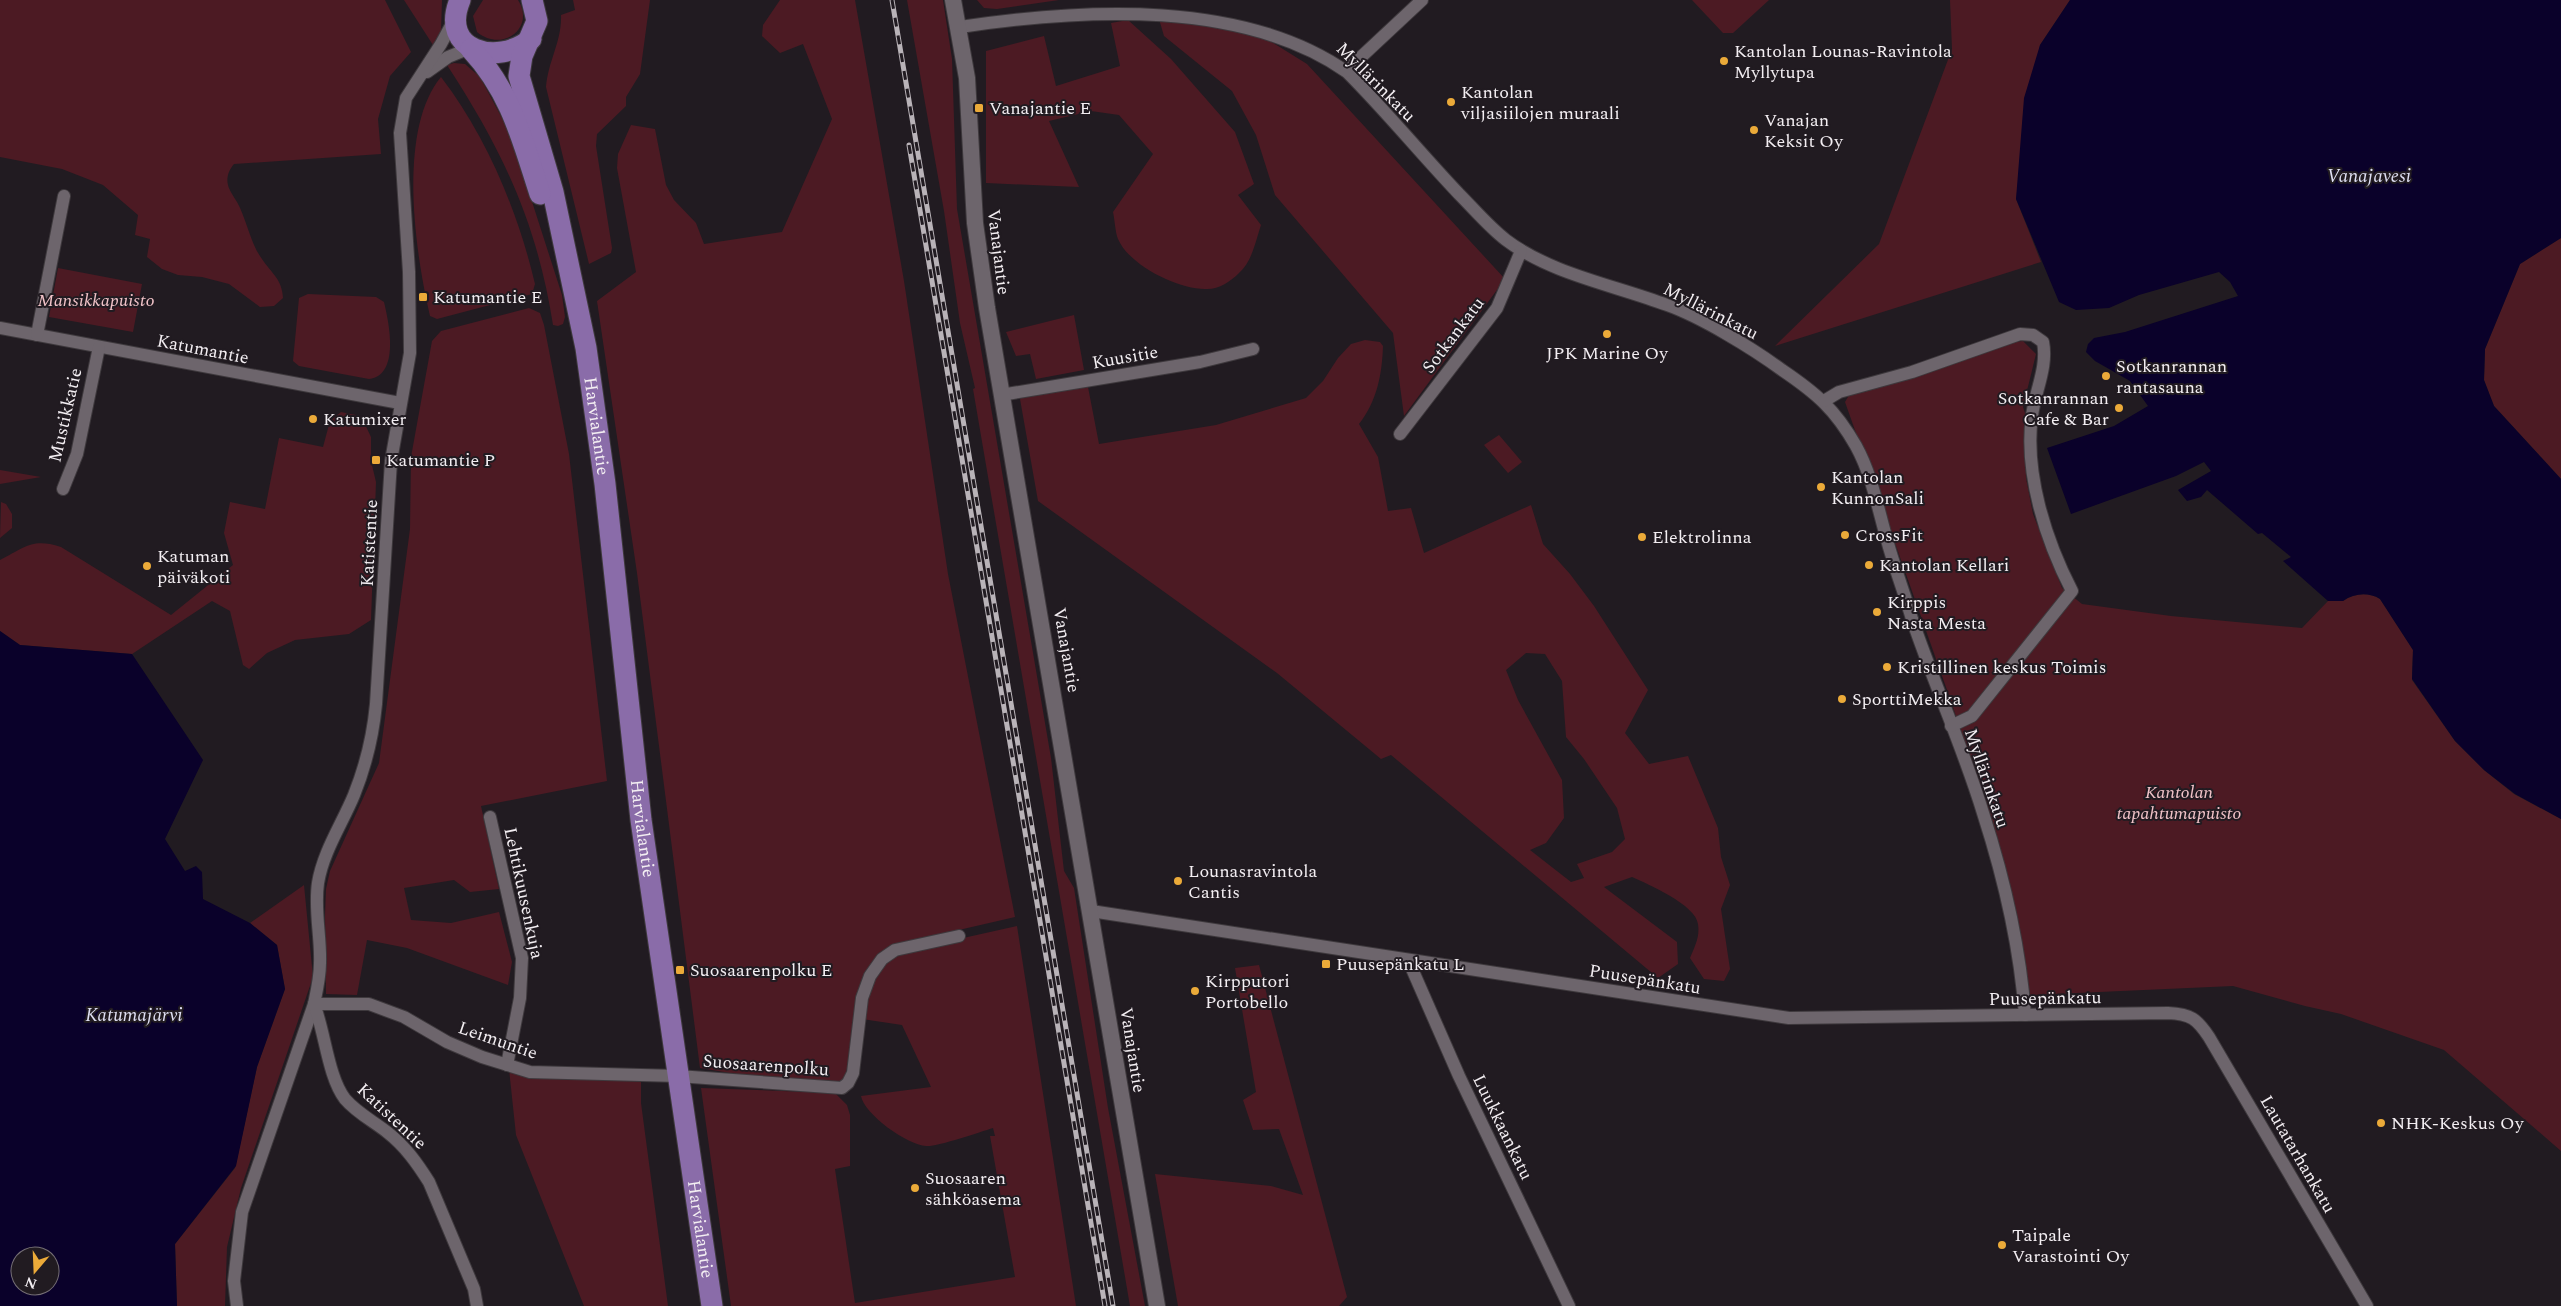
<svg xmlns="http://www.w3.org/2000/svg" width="2561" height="1306" viewBox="0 0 2561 1306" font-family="Spectral,serif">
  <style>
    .green { fill: #4c1a23; fill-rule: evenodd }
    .water { fill: #0a012a; fill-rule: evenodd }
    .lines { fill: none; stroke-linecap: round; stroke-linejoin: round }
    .minor-casing { stroke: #3e393d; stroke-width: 14 }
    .tertiary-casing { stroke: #3e393d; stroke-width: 18 }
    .trunk-casing { stroke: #3e393d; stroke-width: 23 }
    .minor { stroke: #6d656c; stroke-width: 12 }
    .tertiary { stroke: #6d656c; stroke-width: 16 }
    .trunk { stroke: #8a6ca9; stroke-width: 21 }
    .rail-casing { stroke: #b9b3b8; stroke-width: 5 }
    .rail { stroke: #211b21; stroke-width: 3; stroke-dasharray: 9; stroke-linecap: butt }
    .poi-dot { fill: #ebaa39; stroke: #211b21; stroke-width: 2 }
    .labels { text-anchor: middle; stroke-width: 4; stroke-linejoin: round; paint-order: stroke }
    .poi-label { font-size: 18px; fill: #f3eef2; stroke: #211b21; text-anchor: start }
    .street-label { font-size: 18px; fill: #f3eef2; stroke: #211b21 }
    .park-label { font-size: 18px; font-style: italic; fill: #f1c3c8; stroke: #211b21 }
    .water-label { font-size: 19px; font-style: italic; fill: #dfdff3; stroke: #211b21 }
  </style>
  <rect width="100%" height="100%" fill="#211b21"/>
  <g class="green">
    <path d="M0,0H385L411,52L390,76L378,119L381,154L234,164C229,170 226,177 228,185C229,190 234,197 237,202C247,220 250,243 262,259C272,274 282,279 283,298L274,306L260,307L229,284L202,277L178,275L162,269L147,257L150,239L135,235L138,215L103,185L62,169L0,157Z"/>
    <path d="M404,0H442L441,31L433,45Z"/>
    <path d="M483,0H518C536,28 502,53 477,32L473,16Z"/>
    <path d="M573,0H650L640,74L626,97V106L597,134L596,146L612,248L611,253L589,264L546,87C548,61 562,41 561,15L575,10Z"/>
    <path d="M780,0H855L904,281L948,574L1015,917L894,945L879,953L866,974L845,1078L841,1083L742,1075L700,1068L637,573L597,301L636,272L617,168L618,154L631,125L655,129L666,185L674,200L696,223L704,244L782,232L832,119L803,44L780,53L762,36L763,25Z"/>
    <path d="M907,0H943L952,59L957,209L1051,758L1064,871L1074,888L1108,1108L1145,1306H1130L973,389L975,388L960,323L944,211Z"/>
    <path d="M977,0H1059L997,9L984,8Z"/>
    <path d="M1692,0H1769L1733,33H1723Z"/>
    <path d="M1950,0H2070L2040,45L2016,199L2041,262L1775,346L1879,244L1952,49Z"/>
    <path d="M1159,19L1217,23L1267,39L1307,64L1505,279L1404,416L1393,333L1275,195L1256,135L1232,91L1164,36Z"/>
    <path d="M1128,20L1171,59L1235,132L1254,184L1238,195L1261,225C1256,240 1252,262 1239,273C1230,282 1218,290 1205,289C1177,289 1129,265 1118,239C1115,231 1115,221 1113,212L1153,154L1119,115L1091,111L1049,121L1079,187L986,183V51L1044,36L1056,86L1120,66L1111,23Z"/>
    <path d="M454,63L465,64L480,77L510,133L562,295L565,317L563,324L558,326L553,325C537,223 503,151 447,65Z"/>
    <path d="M441,77C487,137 518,212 535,284L532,294L437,319L430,316C415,252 397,130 441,77Z"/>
    <path d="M2561,238V479L2494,406L2484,380L2485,349L2520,264Z"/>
    <path d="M58,268L142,284L133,332L49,317Z"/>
    <path d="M308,294L376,297L384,302C389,323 400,375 369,379L299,366L293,361L299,298Z"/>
    <path d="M529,308L540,313L544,325L569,454L607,781L481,806L499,889L470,892L454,880L404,888L411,920L451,923L499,912L512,962L508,985L407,948L367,940L357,995L326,994L325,916L326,889L330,871L379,763L410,529L411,457L432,341L441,331Z"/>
    <path d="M1074,315L1084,370L1036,379L1030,354L1016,356L1006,332Z"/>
    <path d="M1365,340L1380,342L1383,346C1382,375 1377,401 1359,424L1378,457L1388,511L1411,508L1424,553L1531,505L1543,544L1570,574L1594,606L1648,690L1625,733L1649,764L1688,756L1718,828L1721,857L1730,885L1721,909L1730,969L1724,981L1704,979L1690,958C1695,946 1700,937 1698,924C1696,905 1648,884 1632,877L1604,887L1677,942L1678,964L1658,978L1391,755L1381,759L1277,673L1038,501L1020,399L1024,396L1088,387L1099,444L1216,425L1306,398L1323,381L1338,358L1351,344ZM1526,653L1545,654L1562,681L1566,737L1584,759L1617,808L1625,839L1612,852L1577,864L1584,878L1571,882L1530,850L1546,843L1564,818L1562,780L1518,700L1506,670Z"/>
    <path d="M2023,341L2036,354L2023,407L2025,413L2026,478L2033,514L2062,588L2082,604L2171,616L2302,628L2328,601H2343C2354,593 2369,592 2380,599L2413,650L2412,680L2455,741L2484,770L2514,794L2561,819V1151L2444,1050L2341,1014L2305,1006L2233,986L2030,995L2007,875L1952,704L1845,402L1849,395L1991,345Z"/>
    <path d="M341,412L361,416L371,437V461L376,482L371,620L349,634L295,640L267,653L249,669L243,665L230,611L212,601L132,654L20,645L0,631V560C26,547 32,538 61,547L171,615L233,565L224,533L230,502L265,509L279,438L323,447L330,421Z"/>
    <path d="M1499,435L1522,462L1508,473L1484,445Z"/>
    <path d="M0,470L41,477L0,484Z"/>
    <path d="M1,502L6,504L12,514V528L0,538Z"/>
    <path d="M304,885L313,977L241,1188L227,1247L225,1306H177L175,1244L235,1168L257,1067L285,989L277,945L250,923Z"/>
    <path d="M1017,926L1076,1306H731L701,1088L835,1093L847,1105L850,1115V1166L835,1169L855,1303L1015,1277L990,1136H995L993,1128C980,1132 937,1147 926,1146C907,1145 864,1114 861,1096L931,1087L902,1025L862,1019L872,978L896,953Z"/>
    <path d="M1259,965L1347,1297L1339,1306H1178L1155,1174L1271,1186L1303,1195L1279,1129L1253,1130L1243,1100L1256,1092L1235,968Z"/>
    <path d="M509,1069L641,1079V1103L668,1306H584L516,1135Z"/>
  </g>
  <g class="water">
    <path d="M2070,0H2561V238L2520,264L2485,349L2484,380L2494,406L2561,479V819L2515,794L2484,770L2455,741L2412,679L2413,650L2380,599C2369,592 2354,593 2343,601H2328L2283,561L2291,557L2262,533L2258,534L2207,490L2201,497L2187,501L2178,490L2211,471L2204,462L2176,476L2071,514L2047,448L2114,426L2148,406L2130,381L2095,361L2086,352L2088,344L2094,338L2125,332L2238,296L2230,282L2219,272L2139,295L2109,308L2076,310L2059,302L2016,199L2024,98L2040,45Z"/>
    <path d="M0,631L20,645L132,654L203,760L165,839L185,871L196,866L202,872L203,899L250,923L277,945L285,989L257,1067L236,1166L175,1244L177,1306H0ZM20,1256H50V1286H20Z"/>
  </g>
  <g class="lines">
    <defs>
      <g id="minor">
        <path d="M960,27C1086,8 1244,0 1347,72C1386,111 1421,154 1459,194C1474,209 1489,227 1506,240C1551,274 1614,285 1667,305C1701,317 1752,348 1782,370C1816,393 1835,409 1856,446C1872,475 1878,509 1887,540C1894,566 1904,592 1912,619C1934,684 1963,747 1983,813C2004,878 2020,947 2025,1015"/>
        <path d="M1346,71L1422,0"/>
        <path d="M427,72L448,57L470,48"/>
        <path d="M0,328L400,403"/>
        <path d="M37,335L64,196"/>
        <path d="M1001,395L1200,362L1253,349"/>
        <path d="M1824,401L1839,392L1912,372L2020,334L2033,335L2043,342C2048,367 2035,391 2032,416C2024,473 2046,541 2072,591L1972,716L1951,726"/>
        <path d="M1400,434L1497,308L1521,251"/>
        <path d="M63,489L77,454L99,347"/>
        <path d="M490,817L522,958L520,998L507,1065"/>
        <path d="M1091,911L1789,1018L2168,1013C2191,1014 2197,1019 2209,1037L2367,1306"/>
        <path d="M1409,962L1459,1076L1569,1306"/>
        <path d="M237,1306L234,1281L242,1212L314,1004C317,990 320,977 320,963C321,936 314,910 318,883C323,852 342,824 354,795C366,765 373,736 376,704L391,461L410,353L409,272L400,133L406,98L441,44L455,18"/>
        <path d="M477,1306L474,1289L429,1182C417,1163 405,1146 387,1132C373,1121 357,1113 345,1099C328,1077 325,1032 314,1004H369L404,1017L447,1042L482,1057L530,1072L678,1076L842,1088L848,1083L853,1073L862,998L870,976L882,959L895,950L959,936"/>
      </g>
      <path id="tertiary" d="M953,0L967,78L975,223L987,308L1157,1306"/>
      <g id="trunk">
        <path d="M460,0C439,51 497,67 531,39"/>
        <path id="s1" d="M532,0L537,21L522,56L519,76L553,192L586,348L605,484L641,820L712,1306"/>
        <path d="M471,49C511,92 522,139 540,194"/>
      </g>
    </defs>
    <use href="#minor" class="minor-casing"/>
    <use href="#tertiary" class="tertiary-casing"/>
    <use href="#trunk" class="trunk-casing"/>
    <use href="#minor" class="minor"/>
    <use href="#tertiary" class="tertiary"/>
    <use href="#trunk" class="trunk"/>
    <defs>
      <g id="rail">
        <path d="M892,0L1113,1306"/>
        <path d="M909,145L1105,1306"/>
      </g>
    </defs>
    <use href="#rail" class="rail-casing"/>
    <use href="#rail" class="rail"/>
  </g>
  <g class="poi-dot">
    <circle cx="1724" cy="61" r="5"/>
    <circle cx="1451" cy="102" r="5"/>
    <rect x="974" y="103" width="10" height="10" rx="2.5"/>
    <circle cx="1754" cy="130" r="5"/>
    <rect x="418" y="292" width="10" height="10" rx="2.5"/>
    <circle cx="1607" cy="334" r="5"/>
    <circle cx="2106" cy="376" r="5"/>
    <circle cx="2119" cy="408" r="5"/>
    <circle cx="313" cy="419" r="5"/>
    <rect x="371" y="455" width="10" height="10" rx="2.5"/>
    <circle cx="1821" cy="487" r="5"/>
    <circle cx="1845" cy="535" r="5"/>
    <circle cx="1642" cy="537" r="5"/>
    <circle cx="1869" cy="565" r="5"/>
    <circle cx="147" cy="566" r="5"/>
    <circle cx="1877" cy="612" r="5"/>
    <circle cx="1887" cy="667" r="5"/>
    <circle cx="1842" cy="699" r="5"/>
    <circle cx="1178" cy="881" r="5"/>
    <rect x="1321" y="959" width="10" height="10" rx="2.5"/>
    <rect x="675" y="965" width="10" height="10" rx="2.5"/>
    <circle cx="1195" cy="991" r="5"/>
    <circle cx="2381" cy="1123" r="5"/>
    <circle cx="915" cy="1188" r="5"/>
    <circle cx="2002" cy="1245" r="5"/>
  </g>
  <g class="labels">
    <g class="poi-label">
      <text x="1734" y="57">Kantolan Lounas-Ravintola<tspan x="1734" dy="21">Myllytupa</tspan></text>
      <text x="1461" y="98">Kantolan<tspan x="1461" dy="21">viljasiilojen muraali</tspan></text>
      <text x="989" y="114">Vanajantie E</text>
      <text x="1764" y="126">Vanajan<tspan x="1764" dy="21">Keksit Oy</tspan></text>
      <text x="433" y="303">Katumantie E</text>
      <text x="1607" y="359" text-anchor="middle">JPK Marine Oy</text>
      <text x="2116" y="372">Sotkanrannan<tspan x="2116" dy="21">rantasauna</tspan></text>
      <text x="2109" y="404" text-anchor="end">Sotkanrannan<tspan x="2109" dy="21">Cafe &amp; Bar</tspan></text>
      <text x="323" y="425">Katumixer</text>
      <text x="386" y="466">Katumantie P</text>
      <text x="1831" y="483">Kantolan<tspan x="1831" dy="21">KunnonSali</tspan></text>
      <text x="1855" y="541">CrossFit</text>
      <text x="1652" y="543">Elektrolinna</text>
      <text x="157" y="562">Katuman<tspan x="157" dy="21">päiväkoti</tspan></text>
      <text x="1879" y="571">Kantolan Kellari</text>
      <text x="1887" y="608">Kirppis<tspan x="1887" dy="21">Nasta Mesta</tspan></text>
      <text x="1897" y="673">Kristillinen keskus Toimis</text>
      <text x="1852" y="705">SporttiMekka</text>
      <text x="1188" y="877">Lounasravintola<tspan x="1188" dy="21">Cantis</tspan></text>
      <text x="1336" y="970">Puusepänkatu L</text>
      <text x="690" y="976">Suosaarenpolku E</text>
      <text x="1205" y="987">Kirpputori<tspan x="1205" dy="21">Portobello</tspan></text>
      <text x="2391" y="1129">NHK-Keskus Oy</text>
      <text x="925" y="1184">Suosaaren<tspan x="925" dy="21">sähköasema</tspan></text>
      <text x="2012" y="1241">Taipale<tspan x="2012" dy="21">Varastointi Oy</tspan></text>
    </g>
    <g class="street-label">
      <text transform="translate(1376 82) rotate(45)" y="6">Myllärinkatu</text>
      <text transform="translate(999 252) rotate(83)" y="6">Vanajantie</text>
      <text transform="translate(1711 311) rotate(27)" y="6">Myllärinkatu</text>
      <text transform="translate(1453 335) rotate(-53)" y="6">Sotkankatu</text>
      <text transform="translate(203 349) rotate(11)" y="6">Katumantie</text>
      <text transform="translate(1125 357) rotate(-10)" y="6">Kuusitie</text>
      <text transform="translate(65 415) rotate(-77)" y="6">Mustikkatie</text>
      <text dy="6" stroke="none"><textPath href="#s1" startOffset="439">Harvialantie</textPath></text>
      <text transform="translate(369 543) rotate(-87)" y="6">Katistentie</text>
      <text transform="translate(1067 650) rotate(80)" y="6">Vanajantie</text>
      <text transform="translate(1987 778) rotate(71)" y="6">Myllärinkatu</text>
      <text dy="6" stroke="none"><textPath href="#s1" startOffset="844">Harvialantie</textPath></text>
      <text transform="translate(524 893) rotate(78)" y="6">Lehtikuusenkuja</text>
      <text transform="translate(1645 979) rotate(9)" y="6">Puusepänkatu</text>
      <text transform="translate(2045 998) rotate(-1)" y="6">Puusepänkatu</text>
      <text transform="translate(498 1040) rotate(19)" y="6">Leimuntie</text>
      <text transform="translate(1133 1050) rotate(81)" y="6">Vanajantie</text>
      <text transform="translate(766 1065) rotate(4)" y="6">Suosaarenpolku</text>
      <text transform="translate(392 1116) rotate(43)" y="6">Katistentie</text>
      <text transform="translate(1503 1127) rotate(64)" y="6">Luukkaankatu</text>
      <text transform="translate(2298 1154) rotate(60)" y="6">Lautatarhankatu</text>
      <text dy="6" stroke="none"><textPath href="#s1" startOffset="1249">Harvialantie</textPath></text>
    </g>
    <g class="park-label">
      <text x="96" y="306">Mansikkapuisto</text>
      <text x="2179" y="798">Kantolan<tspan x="2179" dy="21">tapahtumapuisto</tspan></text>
    </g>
    <g class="water-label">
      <text x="2369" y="182">Vanajavesi</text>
      <text x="134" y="1021">Katumajärvi</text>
    </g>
  </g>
  <g transform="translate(35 1271) rotate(199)"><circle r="24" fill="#211b21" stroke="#756f75"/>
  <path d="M0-4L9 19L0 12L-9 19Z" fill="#ebaa39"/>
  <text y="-8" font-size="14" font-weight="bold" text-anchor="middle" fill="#f3eef2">N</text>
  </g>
</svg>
